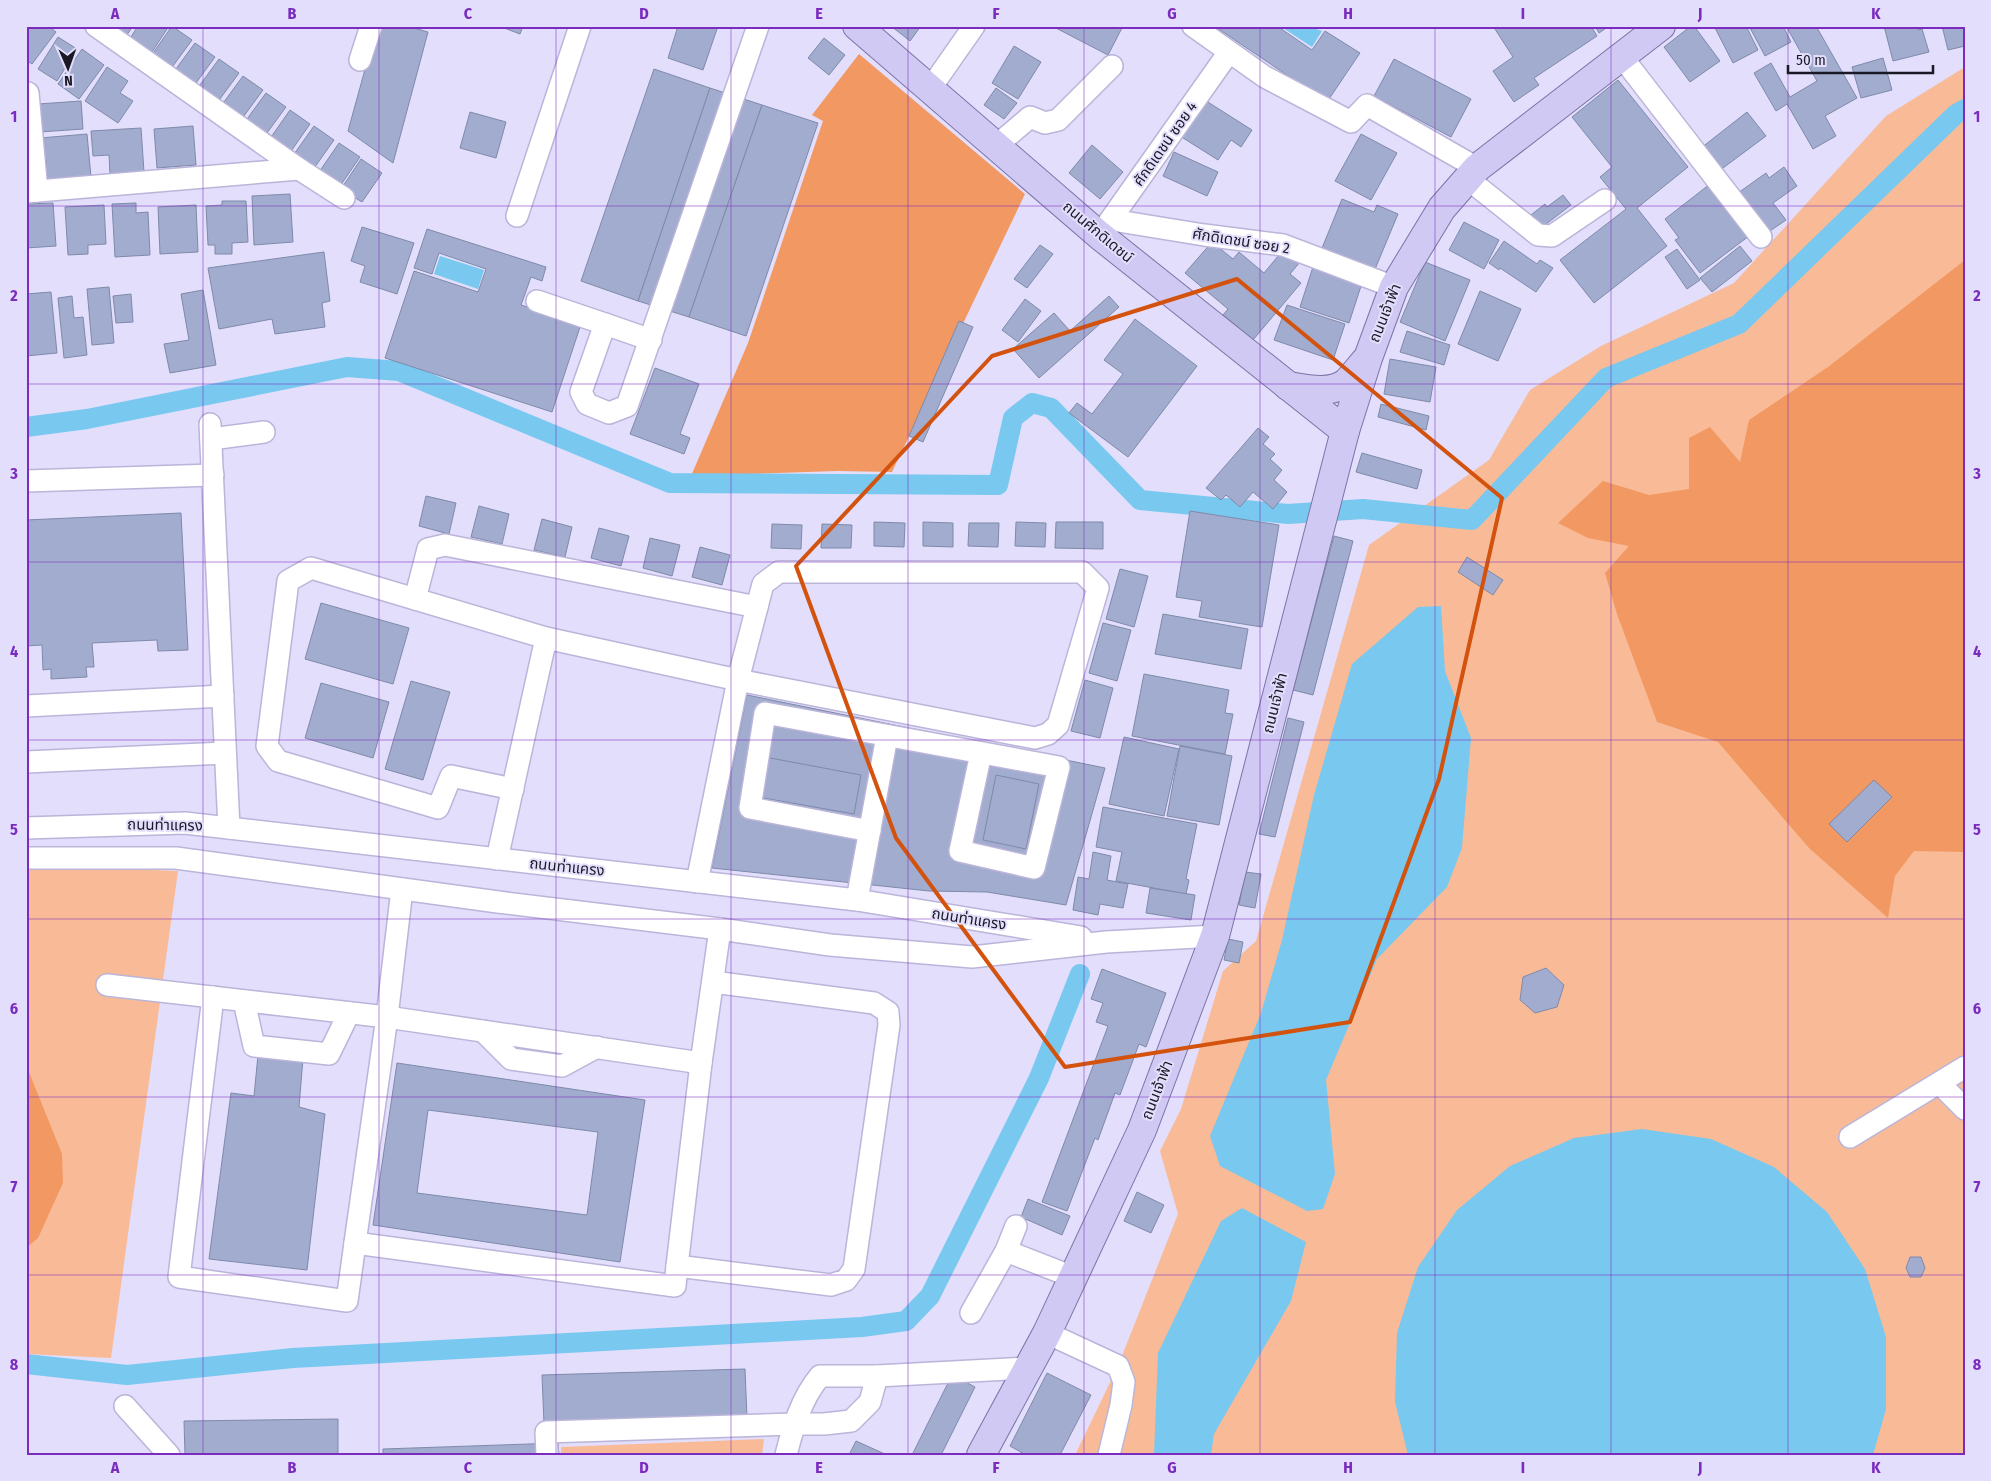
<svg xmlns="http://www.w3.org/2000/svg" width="1991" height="1481" viewBox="0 0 1991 1481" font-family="'Fira Sans Condensed','Noto Sans Thai',sans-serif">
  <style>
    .green { fill: #f9bb97 }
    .forest { fill: #f29862 }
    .water { fill: #78c8ef }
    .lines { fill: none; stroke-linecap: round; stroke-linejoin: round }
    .canal { stroke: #78c8ef; stroke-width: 20 }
    .building { fill: #a1acce; stroke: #7f8aaa; fill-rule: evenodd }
    .minor-casing { stroke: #bab5d9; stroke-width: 24 }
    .major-casing { stroke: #7b74a6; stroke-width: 30 }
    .minor { stroke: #fff; stroke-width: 21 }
    .major { stroke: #cfc9f3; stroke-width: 28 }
    .marked { fill: none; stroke: #d3520e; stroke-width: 4; stroke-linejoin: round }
    .grid { fill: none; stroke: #7b2cbf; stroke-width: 1; stroke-opacity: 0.55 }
    .labels { text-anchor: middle; stroke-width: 4; stroke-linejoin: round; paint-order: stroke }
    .street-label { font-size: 15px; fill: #1a1825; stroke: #e2defc }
    .neatline { fill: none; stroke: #7b2cbf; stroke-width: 2 }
    .grid-label { font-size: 16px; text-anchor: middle; font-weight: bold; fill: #7b2cbf }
  </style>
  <rect width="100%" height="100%" fill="#e2defc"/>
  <g class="green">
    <path d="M1965,67V1455H1075L1118,1366L1178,1214L1160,1151L1181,1109L1223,971L1256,941L1369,545L1489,460L1530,390L1601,346L1734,283L1886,116Z"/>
    <path d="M100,868L178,871L111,1358L26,1354V869Z"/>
    <path d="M764,1439L762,1455H561V1447Z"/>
  </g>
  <g class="forest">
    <path d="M859,54L1025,194L892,472L837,471L691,476L748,343L823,121L812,115Z"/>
    <path d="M1965,260V852L1914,851L1895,876L1888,918L1809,848L1718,742L1657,722L1617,614L1605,573L1629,546L1588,538L1558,523L1603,481L1649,495L1689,489V438L1710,427L1740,462L1749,420L1828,367Z"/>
    <path d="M26,1069L29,1072L62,1154L63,1183L38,1238L26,1248Z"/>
  </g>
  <g class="water">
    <path d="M1280,26H1308L1322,31L1312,47Z"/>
    <path d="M440,256L484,270L478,289L434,274Z"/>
    <path d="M1441,606L1445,671L1471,738L1462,848L1447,887L1377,959L1326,1080L1335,1174L1323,1209L1307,1211L1220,1166L1210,1136L1261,1013L1282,940L1314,795L1352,664L1418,607Z"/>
    <path d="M1642,1129L1711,1139L1774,1167L1827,1212L1865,1269L1886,1337V1409L1873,1455H1408L1395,1402L1397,1333L1418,1267L1457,1210L1510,1166L1574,1138Z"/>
    <path d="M1242,1208L1306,1242L1291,1301L1214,1434L1211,1455H1154L1158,1353L1221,1221Z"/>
  </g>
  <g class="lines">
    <g class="canal">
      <path d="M26,427L87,419L347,367L399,371L670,483L998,485L1013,418L1032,403L1051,408L1140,500L1288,514L1363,509L1472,520L1606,378L1739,324L1956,114L1965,109"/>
      <path d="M26,1364L127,1375L293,1358L862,1327L906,1321L930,1296L1039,1078L1080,974"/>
    </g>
  </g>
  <g class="building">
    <path d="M30,26H48L56,32L32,64L26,60V31Z"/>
    <path d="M107,26H133L124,39Z"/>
    <path d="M138,26H169L150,55L129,40Z"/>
    <path d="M172,26L192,40L170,70L151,56Z"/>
    <path d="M377,26H407L428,32L393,163L348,131Z"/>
    <path d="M499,26H523L520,34Z"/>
    <path d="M678,26H718L703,70L668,58Z"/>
    <path d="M891,26H921L910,41Z"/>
    <path d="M1052,26H1123L1108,55Z"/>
    <path d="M1214,26H1277L1312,50L1325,31L1360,53L1327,102Z"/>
    <path d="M1493,26H1591L1597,36L1534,78L1539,85L1514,102L1493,71L1513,57Z"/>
    <path d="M1595,26H1609L1599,33Z"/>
    <path d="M1691,26H1694L1720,61L1690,82L1664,47Z"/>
    <path d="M1714,26H1746L1758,50L1733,63Z"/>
    <path d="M1749,26H1783L1791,42L1765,56Z"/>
    <path d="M1786,26H1816L1857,98L1825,116L1836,136L1813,149L1787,104L1776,111L1754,73L1771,63L1790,97L1817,81Z"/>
    <path d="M1884,26H1917L1918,30L1922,29L1929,52L1893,61Z"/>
    <path d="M1942,26H1965V46L1948,50Z"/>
    <path d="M58,37L77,49L57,81L38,69Z"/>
    <path d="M824,38L845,55L829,75L808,58Z"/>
    <path d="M195,43L215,57L193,87L173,73Z"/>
    <path d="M1014,46L1041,62L1018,99L992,83Z"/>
    <path d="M82,49L104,65L79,99L58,84Z"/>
    <path d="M1883,58L1892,90L1861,98L1852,67Z"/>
    <path d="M219,59L239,73L217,103L197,89Z"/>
    <path d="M1394,59L1471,99L1451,137L1374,96Z"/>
    <path d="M107,67L128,81L120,93L133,101L118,123L85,101Z"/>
    <path d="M654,69L710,88L638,301L581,281Z"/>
    <path d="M243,76L263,90L241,120L221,106Z"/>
    <path d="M1618,80L1688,167L1637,208L1667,246L1594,303L1560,260L1626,209L1600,177L1612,167L1572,117Z"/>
    <path d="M710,88L762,105L689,317L638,301Z"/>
    <path d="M996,88L1017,103L1004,119L984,105Z"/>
    <path d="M266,93L286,107L264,137L244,123Z"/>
    <path d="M1203,99L1252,130L1241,147L1231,140L1218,160L1180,136Z"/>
    <path d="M81,101L83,129L40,132L38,104Z"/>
    <path d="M762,105L818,123L746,336L689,317Z"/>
    <path d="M290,110L310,124L289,154L269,140Z"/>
    <path d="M470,112L506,122L496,158L460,148Z"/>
    <path d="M1747,112L1766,136L1719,171L1701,148Z"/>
    <path d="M193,126L196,165L157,168L154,129Z"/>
    <path d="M314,126L334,140L312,171L292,157Z"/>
    <path d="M141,128L144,172L110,174L109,155L93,156L91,131Z"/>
    <path d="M87,134L91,177L47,179L46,159H41L40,138Z"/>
    <path d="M1361,134L1397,153L1371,200L1335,181Z"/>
    <path d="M339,143L360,157L338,189L317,175Z"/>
    <path d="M1092,145L1123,172L1100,199L1069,173Z"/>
    <path d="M1174,152L1218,172L1207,196L1163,176Z"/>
    <path d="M361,159L382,173L362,202L341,189Z"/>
    <path d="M1784,167L1797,186L1773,203L1786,220L1767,233L1738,193L1766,173L1769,178Z"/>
    <path d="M1710,184L1749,236L1700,273L1675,240L1679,238L1665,219Z"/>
    <path d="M290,194L293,242L254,245L252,196Z"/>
    <path d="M1563,195L1571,205L1537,231L1527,218L1545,204L1547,207Z"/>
    <path d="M1342,199L1374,212L1377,205L1398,214L1373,274L1320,253Z"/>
    <path d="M222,201H246L248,242L232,243V254H215V245H208L206,206L222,205Z"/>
    <path d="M53,203L56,246L26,248V204Z"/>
    <path d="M136,203V213L148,212L150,255L115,257L112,204Z"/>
    <path d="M104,205L106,244L88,245V254L68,255L65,207Z"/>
    <path d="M196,205L198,252L160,254L158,207Z"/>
    <path d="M1464,222L1499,240L1484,269L1449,250Z"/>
    <path d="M362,227L414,243L397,294L360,282L365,266L351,261Z"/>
    <path d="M427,229L546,267L542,281L531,277L521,305L581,324L552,412L385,358L414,271L478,292L486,269L439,253L432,274L414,268Z"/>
    <path d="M1504,241L1537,264L1540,260L1553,268L1536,292L1500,268L1499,270L1489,263Z"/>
    <path d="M1212,242L1233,259L1239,252L1264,273L1284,249L1300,262L1290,274L1301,283L1253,340L1223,315L1228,309L1185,273Z"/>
    <path d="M1040,245L1053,254L1027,288L1014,279Z"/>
    <path d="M1740,246L1752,261L1712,292L1700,278Z"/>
    <path d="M1677,249L1700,280L1687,289L1665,257Z"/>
    <path d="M324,252L330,301L322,303L325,327L275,334L272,319L219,329L208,268Z"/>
    <path d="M1425,262L1470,280L1445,341L1400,322Z"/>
    <path d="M1313,267L1362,283L1349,323L1300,307Z"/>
    <path d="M109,287L114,343L92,345L87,289Z"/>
    <path d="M203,290L216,365L170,373L164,344L189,340L181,294Z"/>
    <path d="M1480,291L1521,309L1498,361L1458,344Z"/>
    <path d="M51,292L57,353L26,356V294Z"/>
    <path d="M131,294L133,322L116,323L113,296Z"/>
    <path d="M72,296L74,318L83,317L87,355L64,358L58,298Z"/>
    <path d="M1109,296L1119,307L1039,378L1013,349L1054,313L1070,331Z"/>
    <path d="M1025,299L1041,311L1018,342L1002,330Z"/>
    <path d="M1287,305L1345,324L1333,360L1274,340Z"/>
    <path d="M1135,319L1197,366L1128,457L1069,413L1077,403L1092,414L1123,374L1104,360Z"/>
    <path d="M959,321L973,327L923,442L909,436Z"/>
    <path d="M1407,331L1450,345L1444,365L1400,352Z"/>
    <path d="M1390,359L1436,367L1430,402L1384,394Z"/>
    <path d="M655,368L699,384L680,434L690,438L684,454L630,434Z"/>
    <path d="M1381,404L1429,416L1426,430L1378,417Z"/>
    <path d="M1258,428L1269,437L1263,444L1275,454L1270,459L1282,470L1274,480L1287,492L1273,509L1253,492L1240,507L1226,495L1221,500L1206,488Z"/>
    <path d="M1362,453L1422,470L1417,489L1356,472Z"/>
    <path d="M426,496L456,503L449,534L419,526Z"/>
    <path d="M479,506L509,514L502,544L471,537Z"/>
    <path d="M1190,511L1279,525L1262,627L1199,617L1202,601L1176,597Z"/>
    <path d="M181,513L188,650L158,651L157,640L92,643L94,667H86L87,677L51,679V669L43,670L42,645L26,646V520Z"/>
    <path d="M542,519L572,527L565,557L534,550Z"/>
    <path d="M874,522L905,523L904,547L874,546Z"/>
    <path d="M923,522L953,523V547L923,546Z"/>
    <path d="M1016,522L1046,523L1045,547L1015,546Z"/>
    <path d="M1056,522H1103V549L1055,548Z"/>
    <path d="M969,523H999L998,547L968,546Z"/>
    <path d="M772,524L802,525L801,549L771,548Z"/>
    <path d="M822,524L852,525L851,548H821Z"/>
    <path d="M599,528L629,536L621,566L591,558Z"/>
    <path d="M1334,536L1353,541L1313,695L1293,690Z"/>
    <path d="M650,538L680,545L672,576L643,568Z"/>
    <path d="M700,547L730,555L722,585L692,577Z"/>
    <path d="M1467,557L1503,580L1493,595L1458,572Z"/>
    <path d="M1120,569L1148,576L1134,627L1106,619Z"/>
    <path d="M321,603L409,628L393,684L305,659Z"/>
    <path d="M1163,614L1248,629L1241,669L1155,654Z"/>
    <path d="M1103,623L1131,630L1117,681L1089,673Z"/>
    <path d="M1144,674L1229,690L1225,713L1233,714L1225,754L1132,736Z"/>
    <path d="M1085,680L1113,688L1100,738L1071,731Z"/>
    <path d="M411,681L450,692L423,780L385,769Z"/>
    <path d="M321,683L389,702L373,758L305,738Z"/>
    <path d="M747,695L1105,768L1066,905L987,892L929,891L712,868Z"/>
    <path d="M1288,718L1304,722L1275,837L1259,834Z"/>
    <path d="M1124,737L1179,749L1164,816L1109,804Z"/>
    <path d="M1180,746L1232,756L1219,825L1167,816Z"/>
    <path d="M765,757L861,775L854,814L758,797Z"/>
    <path d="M996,775L1039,784L1026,849L983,840Z"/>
    <path d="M1874,780L1892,797L1847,842L1829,824Z"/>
    <path d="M1103,807L1197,824L1186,879L1189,880L1186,894L1116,881L1122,852L1096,847Z"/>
    <path d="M1093,852L1111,856L1107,880L1128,884L1123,908L1100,904L1098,915L1073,910L1078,877L1089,879Z"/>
    <path d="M1245,872L1261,874L1255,908L1239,905Z"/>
    <path d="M1150,888L1195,895L1191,920L1146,913Z"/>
    <path d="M1228,939L1243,942L1239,963L1224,960Z"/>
    <path d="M1546,968L1564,985L1557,1007L1535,1013L1520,1000L1523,977Z"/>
    <path d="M1102,969L1166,993L1146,1047L1139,1044L1120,1095L1115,1093L1098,1140L1095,1138L1067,1211L1042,1202L1108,1026L1096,1022L1103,1003L1091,999Z"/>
    <path d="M258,1055L303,1058L299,1107L325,1114L307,1270L209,1259L231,1093L254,1096Z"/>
    <path d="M397,1063L645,1100L620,1262L373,1225ZM428,1110L598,1132L587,1215L417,1193Z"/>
    <path d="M1137,1192L1164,1205L1151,1233L1124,1221Z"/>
    <path d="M1028,1199L1070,1216L1062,1235L1021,1217Z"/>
    <path d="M1910,1257H1921L1925,1268L1921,1277H1910L1906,1268Z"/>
    <path d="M745,1369L747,1418L544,1424L542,1375Z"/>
    <path d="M1047,1373L1091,1395L1060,1455H1026L1010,1446Z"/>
    <path d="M952,1375L975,1387L941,1455H912Z"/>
    <path d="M338,1419V1454L185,1455L184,1421Z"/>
    <path d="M856,1441L887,1455H849Z"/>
    <path d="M558,1443L559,1455H383V1449Z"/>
  </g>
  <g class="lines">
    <defs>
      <g id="minor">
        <path d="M96,26L299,169L344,198"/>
        <path d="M1193,26L1265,77L1351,122L1367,105L1477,168"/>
        <path d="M1622,57L1761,237"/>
        <path d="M360,60L371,26"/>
        <path d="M930,89L974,26"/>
        <path d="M28,93L37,191"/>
        <path d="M996,146L1030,117L1045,123L1058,120L1112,66"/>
        <path d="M1468,179L1538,235L1552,236L1605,200"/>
        <path d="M26,192L299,169"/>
        <path d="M517,216L580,26"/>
        <path d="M1112,220L1204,235L1283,245L1394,287"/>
        <path d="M1104,229L1229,52"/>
        <path d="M537,301L605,324"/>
        <path d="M651,340L605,324L581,392L587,404L609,413L627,406L758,26"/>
        <path d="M210,424L229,828"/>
        <path d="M211,439L264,432"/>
        <path d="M26,481L213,475"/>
        <path d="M415,599L428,549L445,545L757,607"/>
        <path d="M26,706L223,696"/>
        <path d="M26,762L225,753"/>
        <path d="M513,789L451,776L438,808L278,761L267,746L288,581L311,568L546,638L738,680L1035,738L1048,734L1058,725L1098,588L1082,572H779L763,584L757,607L738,680L697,882"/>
        <path d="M26,828L185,823L857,900L1081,937"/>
        <path d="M870,831L750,808L765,713L1059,767L1034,868L960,851L981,753"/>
        <path d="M26,858H176L498,902L720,929L830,945L972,957L1106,942L1215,936"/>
        <path d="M497,859L546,638"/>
        <path d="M402,889L387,1017L701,1063L720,929"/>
        <path d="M857,900L887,736"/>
        <path d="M107,985L387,1017L355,1243L675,1286L677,1266"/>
        <path d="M213,997L179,1277L347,1301L355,1243"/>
        <path d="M244,1001L254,1046L329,1054L349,1013"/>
        <path d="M483,1031L511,1059L562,1066L597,1047"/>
        <path d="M701,1063L677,1266L831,1285L846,1280L854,1269L889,1025L888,1012L874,1003L713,982"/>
        <path d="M1940,1084L1965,1109"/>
        <path d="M1850,1137L1965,1067"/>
        <path d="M1006,1251L1016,1226"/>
        <path d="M971,1313L1006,1251L1073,1277"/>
        <path d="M1047,1333L1118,1366L1124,1382L1121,1405L1109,1455"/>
        <path d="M125,1406L169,1455"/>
        <path d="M547,1455L546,1432L794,1424H824L851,1421L870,1402L877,1376"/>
        <path d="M786,1455C793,1427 801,1399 820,1376H877L1029,1368"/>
      </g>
      <g id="major">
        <path d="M857,26L1099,235L1345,431"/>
        <path d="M1288,386C1306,389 1331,395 1347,382C1353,376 1359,368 1365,361"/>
        <path d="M981,1455L1047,1333L1142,1130L1215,936L1345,431L1368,358L1394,287L1442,208L1477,168L1661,26"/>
      </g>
    </defs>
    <use href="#minor" class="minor-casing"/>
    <use href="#major" class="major-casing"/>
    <use href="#minor" class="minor"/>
    <use href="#major" class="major"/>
  </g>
  <path class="marked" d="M1237,279L1502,498L1439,779L1350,1022L1065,1067L896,838L796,566L992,356Z"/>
  <path class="grid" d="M203,26V1455M379,26V1455M556,26V1455M731,26V1455M908,26V1455M1084,26V1455M1260,26V1455M1435,26V1455M1611,26V1455M1788,26V1455M26,206H1965M26,384H1965M26,562H1965M26,740H1965M26,919H1965M26,1097H1965M26,1275H1965"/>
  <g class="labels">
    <g class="street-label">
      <text transform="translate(1165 144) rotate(-55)" y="5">ศักดิเดชน์ ซอย 4</text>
      <text transform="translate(1098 232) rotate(40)" y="5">ถนนศักดิเดชน์</text>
      <text transform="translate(1241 241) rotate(9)" y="5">ศักดิเดชน์ ซอย 2</text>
      <text transform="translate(1385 313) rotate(-68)" y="5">ถนนเจ้าฟ้า</text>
      <text transform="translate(1275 703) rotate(-76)" y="5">ถนนเจ้าฟ้า</text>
      <text transform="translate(165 825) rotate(1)" y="5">ถนนท่าแครง</text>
      <text transform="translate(567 867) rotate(6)" y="5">ถนนท่าแครง</text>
      <text transform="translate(969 919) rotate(9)" y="5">ถนนท่าแครง</text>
      <text transform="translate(1157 1090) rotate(-69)" y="5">ถนนเจ้าฟ้า</text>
    </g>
  </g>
  <rect width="1991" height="1481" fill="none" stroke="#e2defc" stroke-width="55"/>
  <g transform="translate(68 68) rotate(178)" stroke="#e2defc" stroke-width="4" paint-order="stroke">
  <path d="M0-4L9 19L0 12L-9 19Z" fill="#1a1825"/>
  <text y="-8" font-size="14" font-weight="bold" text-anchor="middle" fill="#1a1825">N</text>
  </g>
  <path d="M1788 65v8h145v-8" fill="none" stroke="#1a1825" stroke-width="2.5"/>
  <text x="1796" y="65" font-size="15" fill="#1a1825" stroke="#e2defc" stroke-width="4" paint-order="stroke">50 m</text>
  <rect x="28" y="28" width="1936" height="1426" class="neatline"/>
  <g class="grid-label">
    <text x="115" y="19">A</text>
    <text x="292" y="19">B</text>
    <text x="468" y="19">C</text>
    <text x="644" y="19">D</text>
    <text x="819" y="19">E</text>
    <text x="996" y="19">F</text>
    <text x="1172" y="19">G</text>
    <text x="1348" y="19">H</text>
    <text x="1523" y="19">I</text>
    <text x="1700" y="19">J</text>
    <text x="1876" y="19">K</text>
    <text x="14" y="122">1</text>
    <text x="1977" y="122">1</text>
    <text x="14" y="301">2</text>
    <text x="1977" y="301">2</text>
    <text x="14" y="479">3</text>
    <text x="1977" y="479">3</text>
    <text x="14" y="657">4</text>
    <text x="1977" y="657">4</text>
    <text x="14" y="835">5</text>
    <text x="1977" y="835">5</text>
    <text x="14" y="1014">6</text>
    <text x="1977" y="1014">6</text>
    <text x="14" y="1192">7</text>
    <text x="1977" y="1192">7</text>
    <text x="14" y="1370">8</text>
    <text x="1977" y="1370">8</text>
    <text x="115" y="1473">A</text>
    <text x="292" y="1473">B</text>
    <text x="468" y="1473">C</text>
    <text x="644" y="1473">D</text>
    <text x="819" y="1473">E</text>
    <text x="996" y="1473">F</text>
    <text x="1172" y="1473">G</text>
    <text x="1348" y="1473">H</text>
    <text x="1523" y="1473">I</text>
    <text x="1700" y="1473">J</text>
    <text x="1876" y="1473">K</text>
  </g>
</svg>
